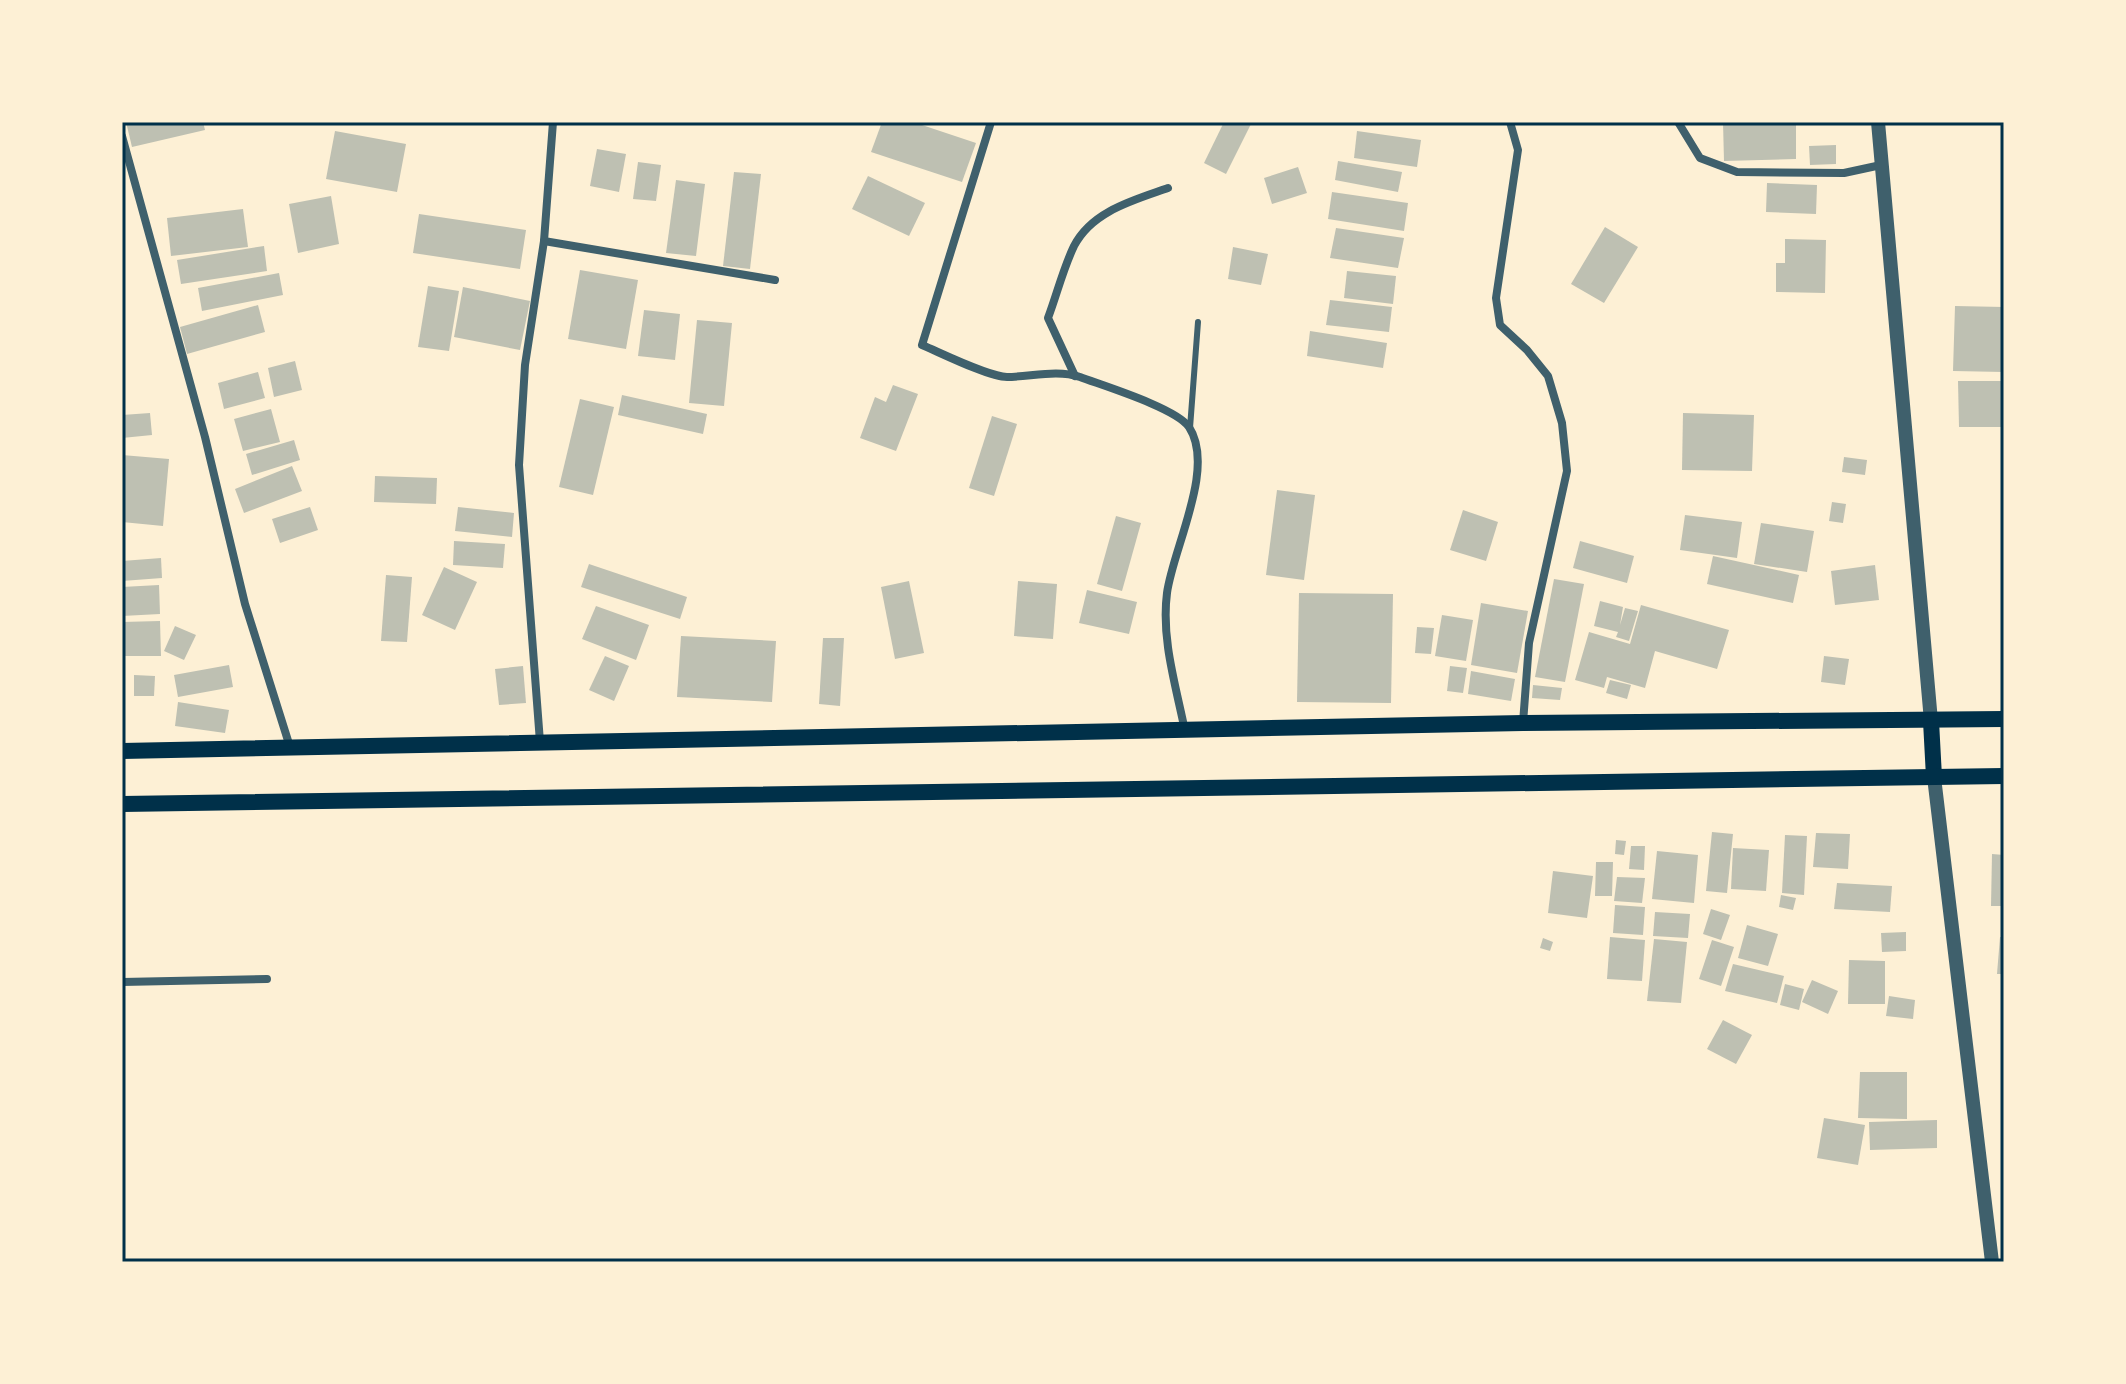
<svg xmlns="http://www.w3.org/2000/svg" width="2126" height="1384" viewBox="0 0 2126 1384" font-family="Lora,serif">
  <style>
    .building { fill: #bec0b2 }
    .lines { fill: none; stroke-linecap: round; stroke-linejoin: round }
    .service { stroke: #3f606c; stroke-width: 6 }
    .minor { stroke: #3f606c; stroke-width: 8 }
    .tertiary { stroke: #3f606c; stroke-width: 14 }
    .secondary { stroke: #003049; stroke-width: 16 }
    .neatline { fill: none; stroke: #003049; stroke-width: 3 }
  </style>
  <rect width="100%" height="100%" fill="#fdf0d5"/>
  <g class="building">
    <path d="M126,122H203L205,130L132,147Z"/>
    <path d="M882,122H913L976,143L962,182L871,152Z"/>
    <path d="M1224,122H1252L1226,174L1204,163Z"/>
    <path d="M1723,122H1796V159L1724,161Z"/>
    <path d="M335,131L406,144L397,192L326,179Z"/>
    <path d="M1357,131L1421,140L1417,167L1354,158Z"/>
    <path d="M1836,145V164L1810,165L1809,146Z"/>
    <path d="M597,149L626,154L619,192L590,186Z"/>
    <path d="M1338,161L1402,172L1398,192L1335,180Z"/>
    <path d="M638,162L661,165L656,201L633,199Z"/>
    <path d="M1298,167L1307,193L1272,204L1264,178Z"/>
    <path d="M734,172L761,174L750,269L723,266Z"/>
    <path d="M868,176L925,203L909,236L852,209Z"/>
    <path d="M676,180L705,184L696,256L666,253Z"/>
    <path d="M1767,183L1817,185L1816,214L1766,212Z"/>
    <path d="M1332,192L1408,203L1404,231L1328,219Z"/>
    <path d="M331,196L339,244L298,253L289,204Z"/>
    <path d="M243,209L248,247L171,256L167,218Z"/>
    <path d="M419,214L526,230L520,269L413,253Z"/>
    <path d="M1605,227L1638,247L1604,303L1571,284Z"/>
    <path d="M1336,228L1404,238L1398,268L1330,258Z"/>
    <path d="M1785,239L1826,240L1825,293L1776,292V263H1785Z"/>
    <path d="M264,246L267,271L181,284L177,260Z"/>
    <path d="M1233,247L1268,254L1261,285L1228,279Z"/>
    <path d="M580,270L638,280L626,349L568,339Z"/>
    <path d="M1347,271L1396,276L1393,304L1344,298Z"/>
    <path d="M279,273L283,295L202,311L198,288Z"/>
    <path d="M428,286L459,291L449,351L418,347Z"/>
    <path d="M463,287L530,301L520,350L454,337Z"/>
    <path d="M1330,300L1392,307L1389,332L1326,325Z"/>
    <path d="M258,305L265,332L187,354L180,327Z"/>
    <path d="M1955,306L2004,307V372L1953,371Z"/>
    <path d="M644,310L680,314L675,360L638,356Z"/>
    <path d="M697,320L732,323L724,406L689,403Z"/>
    <path d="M1310,331L1387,343L1383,368L1307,356Z"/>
    <path d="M295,361L302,390L274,397L268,368Z"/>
    <path d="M258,372L265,398L224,409L218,383Z"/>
    <path d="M1958,381H2004V427H1959Z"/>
    <path d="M893,385L918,394L896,451L860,438L875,397L886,402Z"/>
    <path d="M622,395L707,414L703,434L618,415Z"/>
    <path d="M580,399L614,407L593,495L559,487Z"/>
    <path d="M271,409L280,442L243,451L234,419Z"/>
    <path d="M150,413L152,435L122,438V415Z"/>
    <path d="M1683,413L1754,415L1752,471L1682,470Z"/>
    <path d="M992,416L1017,424L994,496L969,488Z"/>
    <path d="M294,440L300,460L252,475L246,454Z"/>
    <path d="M122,455L169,459L163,526L122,522Z"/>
    <path d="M1844,457L1867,460L1865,475L1842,472Z"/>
    <path d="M292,466L302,491L244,513L235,489Z"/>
    <path d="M375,476L437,478L436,504L374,502Z"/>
    <path d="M1277,490L1315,495L1304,580L1266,575Z"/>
    <path d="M1832,502L1846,504L1843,523L1829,521Z"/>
    <path d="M310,507L318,530L280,543L272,519Z"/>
    <path d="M458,507L514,513L512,537L455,531Z"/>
    <path d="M1463,510L1498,522L1486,561L1450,550Z"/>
    <path d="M1685,515L1742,522L1737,558L1680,550Z"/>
    <path d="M1116,516L1141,523L1122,591L1097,584Z"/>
    <path d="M1761,523L1814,531L1807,572L1754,564Z"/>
    <path d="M454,541L505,544L503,568L453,565Z"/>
    <path d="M1580,541L1634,556L1627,583L1573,568Z"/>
    <path d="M1713,556L1799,575L1793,603L1707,584Z"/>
    <path d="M161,558L162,578L122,581V561Z"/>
    <path d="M589,564L687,597L680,619L581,587Z"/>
    <path d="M1875,565L1879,600L1835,605L1831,571Z"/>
    <path d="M444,567L477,582L455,630L422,615Z"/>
    <path d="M386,575L412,577L407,642L381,641Z"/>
    <path d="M1554,579L1584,584L1565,682L1535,677Z"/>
    <path d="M909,581L924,653L895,659L881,587Z"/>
    <path d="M1018,581L1057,584L1053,639L1014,636Z"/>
    <path d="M159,585L160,614L122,616V587Z"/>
    <path d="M1087,590L1137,602L1129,634L1079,623Z"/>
    <path d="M1299,593L1393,594L1391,703L1297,702Z"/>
    <path d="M1600,601L1623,607L1620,625L1625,608L1638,611L1629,641L1616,637L1618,632L1594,626Z"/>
    <path d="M1481,603L1528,611L1517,673L1471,665Z"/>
    <path d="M1641,605L1729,630L1717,669L1655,651L1645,688L1607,677L1604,688L1575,680L1589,632L1630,644Z"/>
    <path d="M596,606L649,625L636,660L582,639Z"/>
    <path d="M1442,615L1473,620L1466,661L1435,656Z"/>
    <path d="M160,621L161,656H122V622Z"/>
    <path d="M175,626L196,635L184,660L164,651Z"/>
    <path d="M1417,627L1434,628L1431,654L1415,653Z"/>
    <path d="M681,636L776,641L772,702L677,697Z"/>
    <path d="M823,638H844L840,706L819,704Z"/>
    <path d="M605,656L629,666L614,701L589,690Z"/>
    <path d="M1824,656L1849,659L1845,685L1821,682Z"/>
    <path d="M229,665L233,687L178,697L174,675Z"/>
    <path d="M523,666L526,703L499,705L495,669Z"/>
    <path d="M1450,666L1467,668L1463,693L1447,691Z"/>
    <path d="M1471,671L1515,679L1511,701L1468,694Z"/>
    <path d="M134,675L155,676L154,696H134Z"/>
    <path d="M1610,680L1631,685L1627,699L1606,693Z"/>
    <path d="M1533,685L1562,688L1560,700L1532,698Z"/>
    <path d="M178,702L229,710L225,733L175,726Z"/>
    <path d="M1712,832L1733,834L1727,893L1706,891Z"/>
    <path d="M1816,833L1850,834L1848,869L1813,867Z"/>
    <path d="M1785,835L1807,836L1804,895L1782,893Z"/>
    <path d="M1616,840L1626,841L1624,855L1615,854Z"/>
    <path d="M1631,846H1645L1644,870L1629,869Z"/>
    <path d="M1733,848L1769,850L1766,891L1731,889Z"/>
    <path d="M1657,851L1698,855L1694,903L1652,899Z"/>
    <path d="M1992,854L2004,855V906H1991Z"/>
    <path d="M1596,862H1613L1612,896H1595Z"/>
    <path d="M1553,871L1593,876L1587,918L1548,913Z"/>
    <path d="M1617,877L1645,878L1642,903L1614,901Z"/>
    <path d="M1837,883L1892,886L1890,912L1834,909Z"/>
    <path d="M1781,895L1796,898L1793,910L1779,907Z"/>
    <path d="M1615,905L1645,907L1643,935L1613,933Z"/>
    <path d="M1711,909L1730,915L1721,940L1703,934Z"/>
    <path d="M1655,912L1690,914L1688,938L1653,936Z"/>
    <path d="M1747,925L1778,934L1768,966L1738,958Z"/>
    <path d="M1906,932V951L1882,952L1881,933Z"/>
    <path d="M1610,937L1645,940L1642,981L1607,979Z"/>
    <path d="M2000,937H2004V974H1997Z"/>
    <path d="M1543,938L1553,942L1550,951L1540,948Z"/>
    <path d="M1654,939L1687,942L1681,1003L1647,1001Z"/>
    <path d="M1712,940L1734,947L1721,986L1699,979Z"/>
    <path d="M1849,960L1885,961V1004H1848Z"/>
    <path d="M1733,964L1784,976L1777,1003L1725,991Z"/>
    <path d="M1812,980L1838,991L1828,1014L1802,1002Z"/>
    <path d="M1785,984L1804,989L1799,1010L1780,1005Z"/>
    <path d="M1889,996L1915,1000L1913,1019L1886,1016Z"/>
    <path d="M1723,1020L1752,1035L1736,1064L1707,1049Z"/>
    <path d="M1860,1072H1907V1119L1858,1118Z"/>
    <path d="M1824,1118L1865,1125L1858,1165L1817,1158Z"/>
    <path d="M1937,1120V1148L1870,1150L1869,1122Z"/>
  </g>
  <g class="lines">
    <path class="service" d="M1190,428L1198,322"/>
    <g class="minor">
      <path d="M991,122L922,345C941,353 989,377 1007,377C1030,377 1057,369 1080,377C1104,386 1176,408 1189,427C1216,468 1173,548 1167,593C1161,639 1176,686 1185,731"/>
      <path d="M1510,122L1518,150L1496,298L1500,325L1527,350L1548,376L1562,423L1567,471L1529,643L1523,723"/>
      <path d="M1678,122L1700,158L1737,172L1844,173L1881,165"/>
      <path d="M122,136L205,437L245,604L290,747"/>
      <path d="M544,241L775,280"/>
      <path d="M1075,376L1048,318C1057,294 1063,269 1074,246C1092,211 1134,200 1168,188"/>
      <path d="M540,742L519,465L525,365L544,241L553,122"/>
      <path d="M122,982L267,979"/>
    </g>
    <g class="tertiary">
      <path d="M1878,122L1931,721"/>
      <path d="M1934,777L1992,1262"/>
    </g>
    <g class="secondary">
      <path d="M1931,721L1934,777"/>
      <path d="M122,751L1523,723L2004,719"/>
      <path d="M122,804L2004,776"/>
    </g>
  </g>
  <rect width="2126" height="1384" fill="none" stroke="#fdf0d5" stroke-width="248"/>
  <rect x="124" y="124" width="1878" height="1136" class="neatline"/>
</svg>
